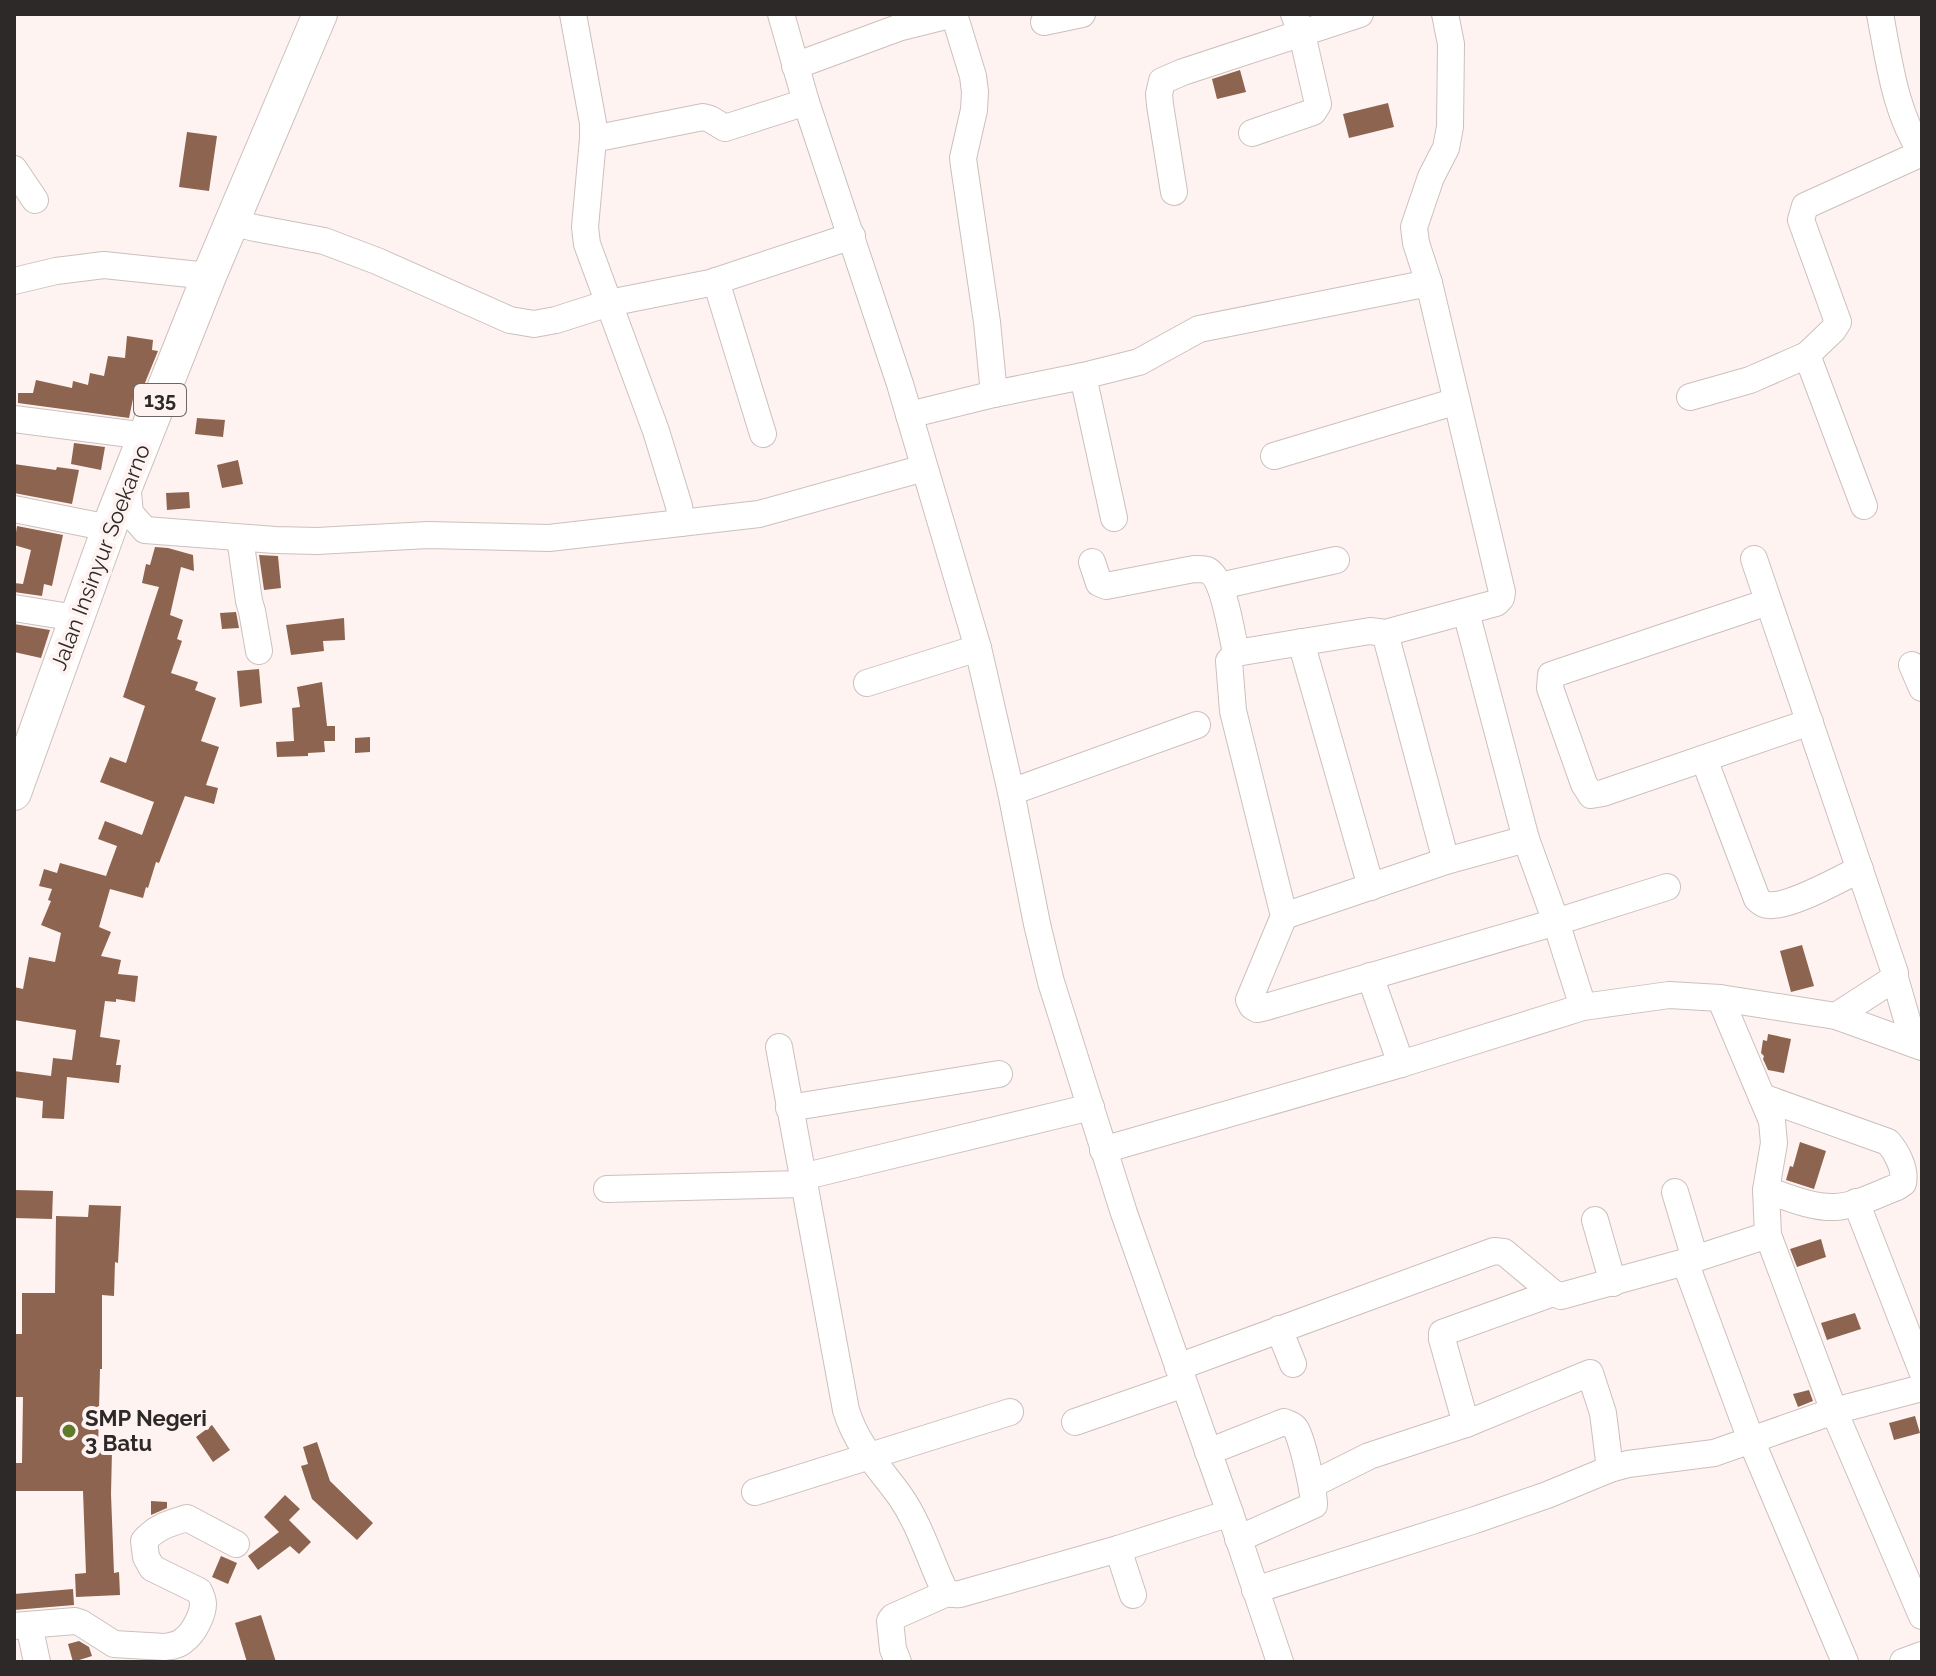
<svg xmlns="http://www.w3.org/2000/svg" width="1936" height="1676" viewBox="0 0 1936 1676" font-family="Raleway,sans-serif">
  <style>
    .building { fill: #8c644f }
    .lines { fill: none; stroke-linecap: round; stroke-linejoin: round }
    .minor-casing { stroke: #cbc0be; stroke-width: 28 }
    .major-casing { stroke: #cbc0be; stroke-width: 36 }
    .minor { stroke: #fff; stroke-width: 26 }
    .major { stroke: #fff; stroke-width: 34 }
    .poi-dot { fill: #607a2c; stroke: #fef3f1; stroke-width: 3 }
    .labels { text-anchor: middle; stroke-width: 8; stroke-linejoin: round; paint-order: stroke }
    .shield { fill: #fef3f1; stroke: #6c6664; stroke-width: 2 }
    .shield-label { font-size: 20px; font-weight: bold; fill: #2d2928 }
    .street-label { font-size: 22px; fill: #2d2928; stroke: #fef3f1 }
    .poi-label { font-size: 22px; font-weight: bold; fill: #2d2928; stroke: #fef3f1; text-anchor: start }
  </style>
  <rect width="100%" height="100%" fill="#fef3f1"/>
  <g class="building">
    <path d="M1240,70L1246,92L1217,99L1212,79Z"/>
    <path d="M1388,103L1394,127L1349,138L1343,114Z"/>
    <path d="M187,132L217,136L209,191L179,187Z"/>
    <path d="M127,336L153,340L152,350L158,351L140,395L134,394L129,418L18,403V393H33L36,380L72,388L73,381L88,385L90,373L104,376L108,356L125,358Z"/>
    <path d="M197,418L225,420L223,437L195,434Z"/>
    <path d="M74,443L105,447L101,470L71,464Z"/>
    <path d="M238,460L243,484L222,488L217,465Z"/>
    <path d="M14,464L56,470L57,467L79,470L72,504L14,493Z"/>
    <path d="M189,492L190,508L167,510L166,493Z"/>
    <path d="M17,526L63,535L52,586L44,584L42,596L14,592V583L23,584L31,550L14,545Z"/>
    <path d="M155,547L168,548L193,555L194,571L181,567L170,615L183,620L177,639L182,641L171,673L198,682L195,690L216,698L201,741L219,747L206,785L218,788L214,804L185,796L159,863L156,862L148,888L146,887L143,898L110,889L99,927L111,932L101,956L121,960L118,974L138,976L135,1002L116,999V1002L105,1001L100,1037L120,1040L116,1065H121L119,1083L67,1077L64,1119L42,1118L43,1101L14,1097V1071L51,1076L53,1058L72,1060L76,1030L14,1020V987L23,989L29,957L55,962L61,933L41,925L51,901L48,900L52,889L39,886L44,869L57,873L60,863L106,876L117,846L98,839L105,821L142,835L154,802L100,782L110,757L126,763L145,706L123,697L159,587L142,583L146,564L150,565Z"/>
    <path d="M259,555L278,556L281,588L264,590Z"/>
    <path d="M236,612L239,628L222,629L220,613Z"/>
    <path d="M344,618L345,640L323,641L324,651L291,655L286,625Z"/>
    <path d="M14,624L50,630L41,658L14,652Z"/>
    <path d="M259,669L262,703L240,707L237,671Z"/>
    <path d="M322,682L327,726H335V741H324L325,752L308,753V756L277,757L276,742L294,741L292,708L300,707L297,687Z"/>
    <path d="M370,737V752L355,753V738Z"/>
    <path d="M1802,945L1814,986L1791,992L1780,951Z"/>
    <path d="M1768,1034L1791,1039L1784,1073L1768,1070L1763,1059L1764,1056L1761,1053L1763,1040L1767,1041Z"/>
    <path d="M1800,1142L1826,1151L1814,1189L1786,1180L1790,1166L1793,1167Z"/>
    <path d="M14,1190L53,1191L52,1219L14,1218Z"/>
    <path d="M89,1205L121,1206L118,1263L115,1262L114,1296L102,1295V1369H100L98,1450H112L111,1494L114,1573L119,1572L120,1595L76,1597L75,1574L86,1573L83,1491H14V1463H22L23,1397H14V1334H22V1293H55L56,1216L88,1217Z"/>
    <path d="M1821,1239L1826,1257L1797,1267L1790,1249Z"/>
    <path d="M1855,1313L1861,1329L1827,1340L1821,1323Z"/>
    <path d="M1809,1390L1813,1401L1798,1407L1793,1394Z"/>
    <path d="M1915,1416L1920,1433L1894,1440L1889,1423Z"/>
    <path d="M212,1425L230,1450L213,1462L196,1437Z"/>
    <path d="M317,1442L330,1481L373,1523L357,1540L312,1499L301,1466L308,1464L303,1447Z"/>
    <path d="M285,1495L300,1509L289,1520L311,1542L299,1554L290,1546L258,1570L248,1556L279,1532L264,1517Z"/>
    <path d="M151,1501L167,1502V1508L151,1515Z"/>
    <path d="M221,1556L237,1563L228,1584L212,1577Z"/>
    <path d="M73,1589L74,1605L14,1610V1594Z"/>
    <path d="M261,1615L276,1662H247L235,1623Z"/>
    <path d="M79,1641L89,1647L92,1656L73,1662L68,1644Z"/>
  </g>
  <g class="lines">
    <defs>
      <g id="minor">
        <path d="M573,14L593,123V139L585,227L587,244L656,431L679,506L681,523"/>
        <path d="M781,14L806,102L900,384L978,648L1011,792L1037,924L1051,982L1124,1213L1230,1513L1280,1662"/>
        <path d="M954,14L973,76L975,92L974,110L963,158L964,166L987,322L994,394"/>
        <path d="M1445,14L1451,44L1450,127L1446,148L1431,177L1414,227L1416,243L1429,283L1502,592L1501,598L1496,603L1385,633L1370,631L1236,653L1229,661L1233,711L1284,916L1249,1000L1252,1006L1257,1009L1266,1007L1556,922L1667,887"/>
        <path d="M1880,14C1889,61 1895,113 1922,153"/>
        <path d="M1044,22L1082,14"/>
        <path d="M795,66L898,28L954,14"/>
        <path d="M1252,133L1313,112L1318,104L1302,34L1294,14"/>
        <path d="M593,139L703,117L710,119L725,128L806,102"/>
        <path d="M14,169L35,200"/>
        <path d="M1174,192L1160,105L1159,94L1162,81L1183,72L1360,14"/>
        <path d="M234,223L255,228L324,241L377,261L510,320L534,324L556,320L609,303L710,283L852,236"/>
        <path d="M14,281L56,271L104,265L209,276"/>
        <path d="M716,281L763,434"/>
        <path d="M1807,355L1864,506"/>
        <path d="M1083,376L1114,518"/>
        <path d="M1690,397L1750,380L1807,355L1833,330L1838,322L1801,220L1805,206L1922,153"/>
        <path d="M909,415L994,394L1083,376L1139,362L1199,329L1429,283"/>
        <path d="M14,419L146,436"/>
        <path d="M1274,456L1457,401"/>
        <path d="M127,483L130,513L145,530L275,540L317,541L428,535L549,538L759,514L924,468"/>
        <path d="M14,509L109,528"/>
        <path d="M240,538L249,601L252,611L259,651"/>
        <path d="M1754,559L1895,973V978L1914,1044"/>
        <path d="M1092,562L1099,583L1106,586L1194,569C1198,569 1203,569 1207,570C1224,577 1232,636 1236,653"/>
        <path d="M1220,586L1336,560"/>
        <path d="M1768,602L1551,675L1550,688L1584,784L1591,795L1603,793L1810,722"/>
        <path d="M14,608L76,618"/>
        <path d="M1466,612L1526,839L1556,922L1583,1007"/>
        <path d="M1385,633L1446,861"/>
        <path d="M1301,642L1371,887"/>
        <path d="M1912,665L1922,688"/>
        <path d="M867,683L978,648"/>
        <path d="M1704,759L1757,899C1761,902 1763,905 1768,905C1789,908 1840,879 1860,869"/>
        <path d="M1011,792L1197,725"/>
        <path d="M1284,916L1446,861L1526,839"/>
        <path d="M1370,976L1401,1064"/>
        <path d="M1720,998L1772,1121L1774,1143L1766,1190L1768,1235L1834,1411L1922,1616"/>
        <path d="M1836,1016L1895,978"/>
        <path d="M779,1047L846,1410C857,1446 879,1467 900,1496C919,1523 929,1557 943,1587C948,1594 951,1595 960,1594L1118,1549L1230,1513"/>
        <path d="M1762,1097L1888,1142C1897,1152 1906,1170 1903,1183L1897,1187C1878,1194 1856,1206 1835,1207C1812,1208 1787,1197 1766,1190"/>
        <path d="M789,1108L999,1074"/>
        <path d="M1103,1150L1401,1064L1583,1007L1669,995L1720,998L1836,1016L1922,1047"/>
        <path d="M802,1177L1091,1107"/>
        <path d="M607,1189L803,1184"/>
        <path d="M1675,1192L1695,1259"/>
        <path d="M1856,1202L1922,1371"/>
        <path d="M1595,1220L1613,1283"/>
        <path d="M1685,1262L1751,1440L1845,1662"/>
        <path d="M1279,1329L1293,1364"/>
        <path d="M1178,1367L1494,1251L1504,1252L1553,1293L1561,1296L1685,1262L1768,1235"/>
        <path d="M1075,1422L1184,1384"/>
        <path d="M1466,1424L1442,1339V1333L1553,1293"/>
        <path d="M1208,1452L1284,1422C1288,1424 1292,1424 1295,1428C1302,1436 1314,1493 1314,1505L1238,1539"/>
        <path d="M1312,1488L1319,1481L1369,1456L1466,1424L1590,1373L1603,1413L1610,1469"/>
        <path d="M755,1492L1010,1412"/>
        <path d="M1118,1549L1133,1595"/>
        <path d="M1255,1590L1475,1520L1547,1495L1610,1469L1628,1464L1714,1453L1834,1411L1922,1388"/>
        <path d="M29,1625L37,1662"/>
        <path d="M14,1626L75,1621L81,1623L114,1644L165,1647C172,1646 179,1645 184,1640C193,1634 203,1615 203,1604C203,1600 201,1595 199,1591L152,1568L146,1557L144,1541C156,1527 170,1523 187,1518L236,1544"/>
        <path d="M898,1662L893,1649L890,1621L893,1617L947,1593"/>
        <path d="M1903,1662L1922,1655"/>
      </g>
      <path id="major" d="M14,793L115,512L209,276L320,14"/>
    </defs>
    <use href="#minor" class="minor-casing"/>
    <use href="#major" class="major-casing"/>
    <use href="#minor" class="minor"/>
    <use href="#major" class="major"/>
  </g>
  <circle class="poi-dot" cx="69" cy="1431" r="8"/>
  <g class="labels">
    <rect class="shield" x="134" y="384" width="52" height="32" rx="6"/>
    <g class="shield-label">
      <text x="160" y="407">135</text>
    </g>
    <g class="street-label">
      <text transform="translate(100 557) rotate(-69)" y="8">Jalan Insinyur Soekarno</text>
    </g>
    <g class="poi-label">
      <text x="85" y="1426">SMP Negeri<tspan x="85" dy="25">3 Batu</tspan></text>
    </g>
  </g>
  <rect width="1936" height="1676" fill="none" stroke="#2d2928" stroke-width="32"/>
</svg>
